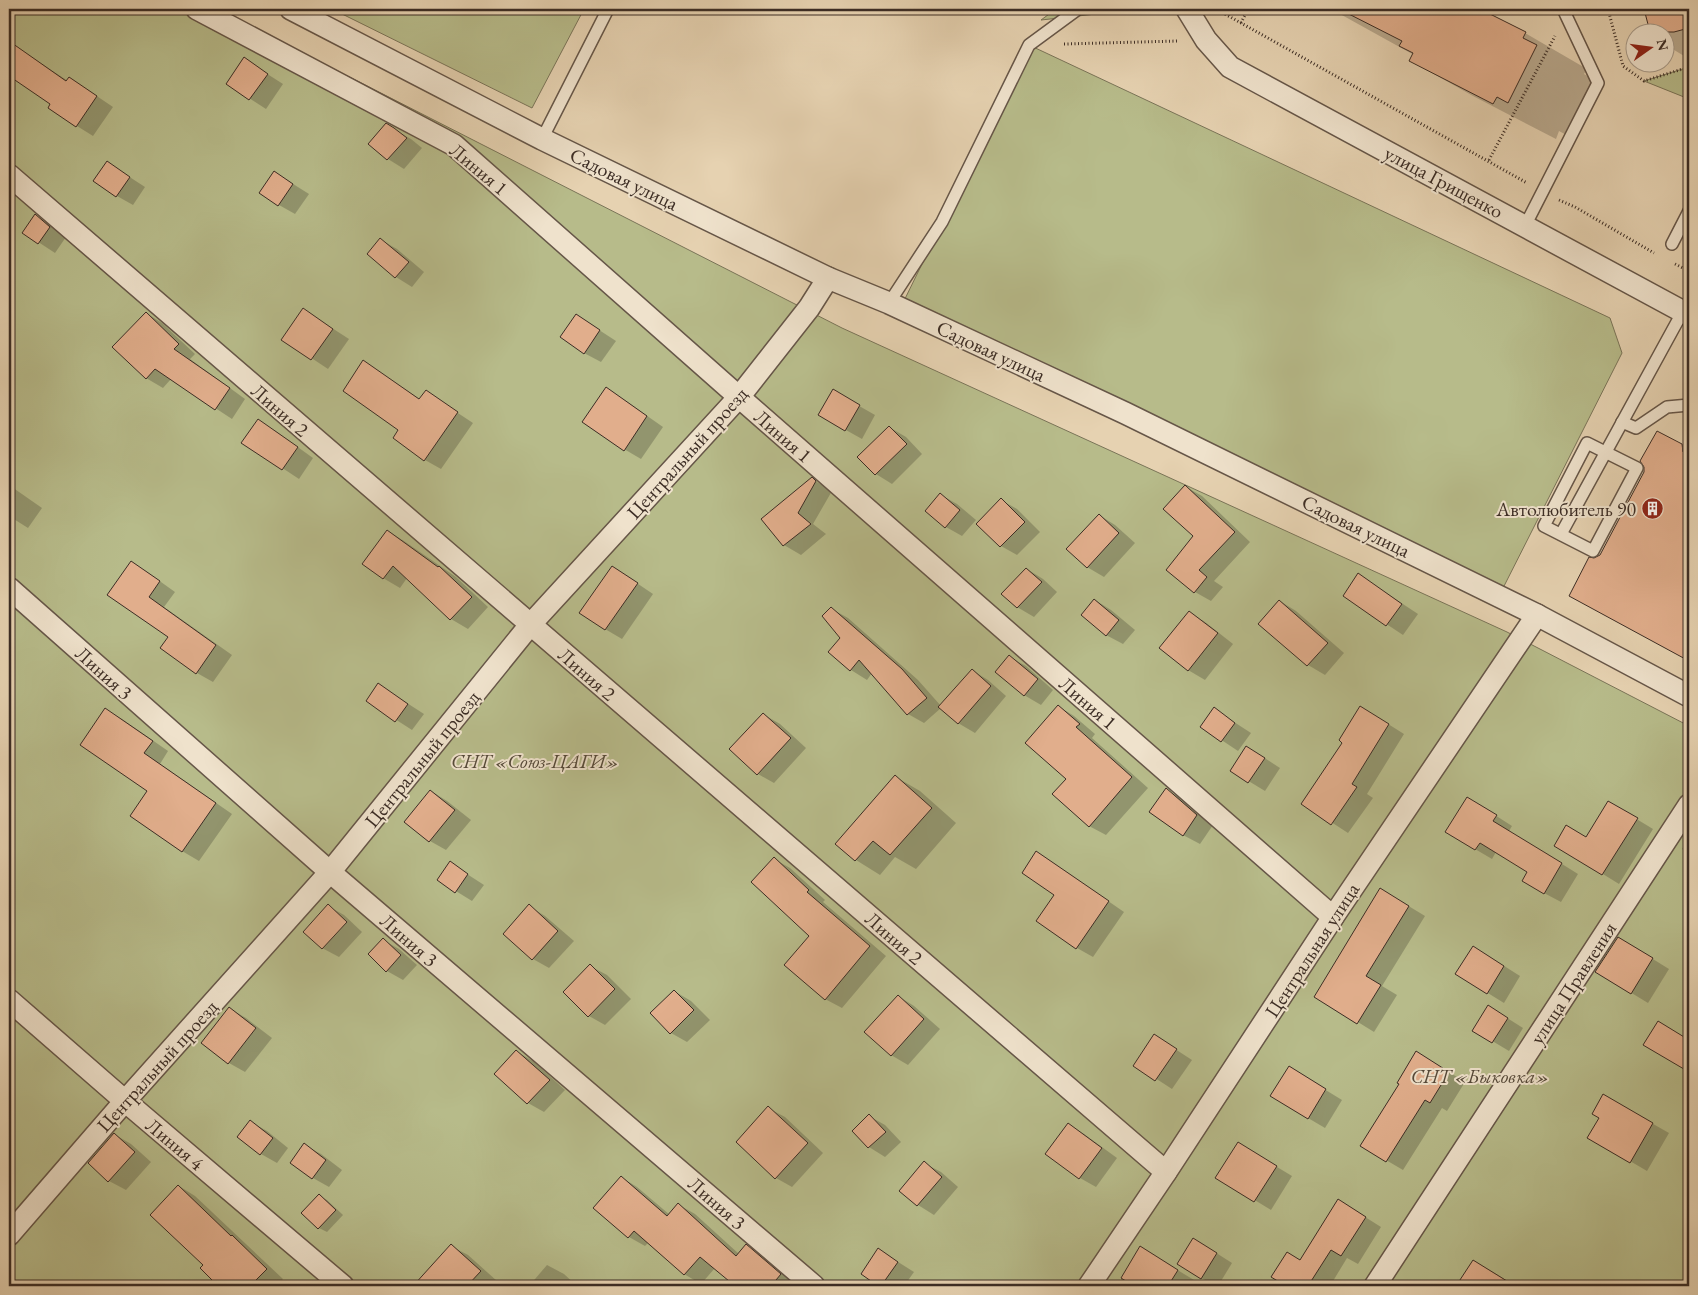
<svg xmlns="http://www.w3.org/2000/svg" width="1698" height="1295" viewBox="0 0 1698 1295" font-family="'EB Garamond',serif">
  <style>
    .green { fill: #b7bb8a; stroke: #7a7458 }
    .shadow { fill: #0003 }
    .building { fill: #e1ae8c; stroke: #3c2d25 }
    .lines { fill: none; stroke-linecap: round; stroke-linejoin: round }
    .lane-casing { stroke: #665648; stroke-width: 14 }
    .street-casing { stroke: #665648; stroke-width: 24 }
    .path { stroke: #3c2d25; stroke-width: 3; stroke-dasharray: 1 2.5; stroke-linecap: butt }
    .lane { stroke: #efe2cc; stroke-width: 11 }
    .street { stroke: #efe2cc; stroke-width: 21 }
    .labels { text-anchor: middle; stroke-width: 4; stroke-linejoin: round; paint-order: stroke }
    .street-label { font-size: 20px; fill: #3c2d25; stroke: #efe2cc }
    .poi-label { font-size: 20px; fill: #3c2d25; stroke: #efe2cc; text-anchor: end }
    .park-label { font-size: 20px; font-style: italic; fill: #554939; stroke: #efe2cc }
  </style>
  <rect width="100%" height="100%" fill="#e6d2b1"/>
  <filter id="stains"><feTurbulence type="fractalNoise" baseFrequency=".004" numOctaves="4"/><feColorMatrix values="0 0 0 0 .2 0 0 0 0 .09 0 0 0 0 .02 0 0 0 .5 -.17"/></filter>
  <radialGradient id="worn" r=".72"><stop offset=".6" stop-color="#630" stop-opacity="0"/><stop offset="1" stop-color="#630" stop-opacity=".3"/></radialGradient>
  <g class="green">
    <path d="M9,9H216L842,328L1507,632L1689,726V1286H9Z"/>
    <path d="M332,9H584L532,108Z"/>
    <path d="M1056,9H1142L1041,20Z"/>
    <path d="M1029,45L1610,318L1622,353L1499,596L900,309Z"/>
    <path d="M1689,67V99L1644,81Z"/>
  </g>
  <g class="shadow">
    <path d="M1331,9H1477L1525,33L1587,69L1584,74L1598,82L1570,137L1559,131L1556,139L1473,96L1411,61L1414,55Z"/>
    <path d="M1645,9H1689V59L1666,45V32H1652Z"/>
    <path d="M16,47L68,81L70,78L113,107L93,136L77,126L52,104L9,75V57Z"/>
    <path d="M244,59L283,84L266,109L227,84Z"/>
    <path d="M386,125L411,139L422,148L404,169L388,159L370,144Z"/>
    <path d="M108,163L145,187L133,205L117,196Z"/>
    <path d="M274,172L309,194L295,214L279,205Z"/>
    <path d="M35,215L51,225L66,237L55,253L23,232Z"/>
    <path d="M381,240L397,249L424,272L412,287L396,277L368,254Z"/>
    <path d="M304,310L349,339L328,369L283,339Z"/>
    <path d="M146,313L162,323L195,354L190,359L245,399L232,419L171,379L163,388L146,378Z"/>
    <path d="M576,315L616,341L601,362L584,353Z"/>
    <path d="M364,362L421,400L426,392L473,423L441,469L425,460L400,430Z"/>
    <path d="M606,389L623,399L663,427L641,459L624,449Z"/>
    <path d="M833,391L875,415L862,439L819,415Z"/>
    <path d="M889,427L906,437L922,454L892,484L876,474Z"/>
    <path d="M274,430L313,458L299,479L243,442Z"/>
    <path d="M1682,445L1689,450V660L1578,600L1594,560L1601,555Z"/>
    <path d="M812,479L832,491L813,524L826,534L801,555L784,545L763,520Z"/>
    <path d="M9,485L42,508L28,528L9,516Z"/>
    <path d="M1186,487L1202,496L1250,542L1214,581L1223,587L1211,601L1195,592V536Z"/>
    <path d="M941,495L957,504L976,520L962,536L946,527Z"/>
    <path d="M1001,500L1017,509L1040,532L1017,555L1001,546Z"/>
    <path d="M1099,515L1115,525L1135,543L1104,577L1087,567Z"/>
    <path d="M388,531L404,541L456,577L488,607L468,629L451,619L407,578L400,588L383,578Z"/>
    <path d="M613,567L653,594L622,639L605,629Z"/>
    <path d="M1027,569L1043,579L1057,592L1034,617L1017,607Z"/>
    <path d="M147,572L175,592L164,607L232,655L213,682L197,673L169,636L109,595Z"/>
    <path d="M1359,575L1418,614L1403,635L1344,596Z"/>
    <path d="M1095,600L1111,610L1135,630L1123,644L1106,635Z"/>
    <path d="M1280,601L1296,611L1344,653L1325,675L1308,665L1260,624Z"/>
    <path d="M832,609L848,618L918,680L941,706L972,670L988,680L1006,696L975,733L958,723L941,708L924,723L908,714L872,673L867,680L851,670L842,638Z"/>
    <path d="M1189,612L1205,622L1233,644L1205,680L1188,670Z"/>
    <path d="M1010,657L1026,666L1053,690L1041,705L1024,695Z"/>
    <path d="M379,685L424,714L412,730L367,701Z"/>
    <path d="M1058,706L1074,716L1095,734L1092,738L1148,788L1106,835L1089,826L1067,778Z"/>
    <path d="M1214,709L1251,733L1238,751L1202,727Z"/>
    <path d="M106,710L122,719L168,751L160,764L232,814L199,861L182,851Z"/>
    <path d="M763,714L780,724L806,748L774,783L758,774Z"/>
    <path d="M1377,717L1404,734L1367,794L1373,798L1348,833L1302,803L1344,742Z"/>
    <path d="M1263,757L1280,768L1265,791L1232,771Z"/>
    <path d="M896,777L920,791L956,823L916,869L895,857L880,875L856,860L837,844Z"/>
    <path d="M1166,790L1183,799L1213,825L1200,844L1183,835Z"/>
    <path d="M431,791L447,801L471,820L446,850L430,841L406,821Z"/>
    <path d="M1484,808L1512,826L1509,831L1578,874L1561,902L1544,893L1529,872L1496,852L1492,859L1475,849Z"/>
    <path d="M1625,812L1653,829L1619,884L1556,845L1587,839Z"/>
    <path d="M1689,838V853L1682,849Z"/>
    <path d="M1037,853L1053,863L1124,912L1093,957L1077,948Z"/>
    <path d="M774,859L790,868L825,900L823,902L886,956L842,1008L825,999L811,936Z"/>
    <path d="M450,863L484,885L472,901L438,880Z"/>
    <path d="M1397,899L1425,916L1382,986L1397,995L1374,1032L1316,996Z"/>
    <path d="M328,906L344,915L362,932L339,957L322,948Z"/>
    <path d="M529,906L545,916L574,941L549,968L533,959L505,933Z"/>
    <path d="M383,940L399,949L417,965L403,980L387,971Z"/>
    <path d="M1635,948L1669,969L1648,1003L1597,972Z"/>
    <path d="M1490,957L1520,976L1504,1003L1457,974Z"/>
    <path d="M590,966L607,975L631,999L605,1025L589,1016Z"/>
    <path d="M674,991L691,1001L710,1020L687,1042L671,1033Z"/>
    <path d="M898,996L914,1006L940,1029L908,1065L891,1055Z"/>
    <path d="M229,1008L246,1018L272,1038L245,1072L229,1063Z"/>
    <path d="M1504,1016L1523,1028L1509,1051L1474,1030Z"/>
    <path d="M1155,1036L1192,1060L1172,1089L1135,1065Z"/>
    <path d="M516,1051L533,1061L565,1090L544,1112L528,1103L496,1074Z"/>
    <path d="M1433,1062L1465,1082L1447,1111L1442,1108L1403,1170L1362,1146Z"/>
    <path d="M1306,1078L1342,1100L1325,1128L1308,1118Z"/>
    <path d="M1604,1096L1669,1133L1647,1171L1589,1137L1600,1118Z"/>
    <path d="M768,1108L785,1117L823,1153L792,1187L776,1178Z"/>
    <path d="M869,1116L885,1125L901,1142L885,1157L869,1147L854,1131Z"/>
    <path d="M251,1122L267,1131L288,1148L277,1163L261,1154Z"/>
    <path d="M1068,1124L1084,1134L1117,1158L1096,1187L1080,1178L1047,1154Z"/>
    <path d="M114,1134L131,1144L151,1162L126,1190L109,1181L90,1163Z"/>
    <path d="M304,1145L321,1154L342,1170L329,1187L313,1178L291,1162Z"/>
    <path d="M1254,1153L1292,1176L1271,1210L1217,1177Z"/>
    <path d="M924,1163L941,1172L958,1187L934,1215L918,1205L901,1191Z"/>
    <path d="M621,1177L637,1187L670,1215L679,1205L695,1214L739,1254L746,1246L762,1255L798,1286H737L715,1268L701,1284L684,1274L649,1242L645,1246L629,1237Z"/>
    <path d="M179,1186L195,1196L283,1279L276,1286H220L202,1268L205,1265Z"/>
    <path d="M319,1196L327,1200L343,1215L327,1232L319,1228Z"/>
    <path d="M1354,1210L1381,1227L1358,1264L1347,1258L1330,1286H1280L1301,1261Z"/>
    <path d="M451,1246L468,1255L497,1281L492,1286H418L416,1285Z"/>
    <path d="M1141,1248L1194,1280L1190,1286H1117Z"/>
    <path d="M1210,1249L1232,1263L1218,1286L1201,1278Z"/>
    <path d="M879,1250L914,1272L904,1286H880L862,1274Z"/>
    <path d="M1474,1261L1498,1275L1515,1286H1458Z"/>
    <path d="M547,1265L564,1274L577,1286H529Z"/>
  </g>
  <g class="building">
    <path d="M1339,9H1480L1526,32L1523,38L1537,45L1508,103L1497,97L1493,104L1409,61L1413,53L1399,46L1402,41Z"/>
    <path d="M1644,9H1689V28L1674,32H1650Z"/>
    <path d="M9,41L66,81L69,77L97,96L76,127L48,108L50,104L9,76Z"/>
    <path d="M244,57L268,74L249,100L226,84Z"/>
    <path d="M386,123L394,128L407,138L387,160L368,144Z"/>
    <path d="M107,161L130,177L116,197L93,181Z"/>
    <path d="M274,171L293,184L278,206L259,193Z"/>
    <path d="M35,214L50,227L38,244L22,233Z"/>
    <path d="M380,238L409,262L395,278L367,254Z"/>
    <path d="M303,308L333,329L311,360L281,340Z"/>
    <path d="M146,312L179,344L174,349L230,388L215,410L155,369L146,379L112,347Z"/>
    <path d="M576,314L600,330L584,354L560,337Z"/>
    <path d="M363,360L419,399L426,390L458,412L424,461L393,438L398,430L343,391Z"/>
    <path d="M606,387L647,416L624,451L582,422Z"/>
    <path d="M833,389L860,405L845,431L818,415Z"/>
    <path d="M258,419L298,447L282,470L241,443Z"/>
    <path d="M889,426L907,444L875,475L857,457Z"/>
    <path d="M1657,431L1682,444L1683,452L1689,455V661L1569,596L1589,557L1594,558L1600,555L1644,472V467L1640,461Z"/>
    <path d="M812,477L816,481L798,513L811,524L783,546L761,519Z"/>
    <path d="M1185,485L1235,532L1199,570L1207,577L1194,593L1166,570L1193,536L1163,509Z"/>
    <path d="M940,493L960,510L945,528L925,511Z"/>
    <path d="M1001,498L1025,522L1000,547L976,524Z"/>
    <path d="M1099,514L1119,533L1087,568L1066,549Z"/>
    <path d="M387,530L438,567L439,566L472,597L450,620L393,566L383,579L362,564Z"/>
    <path d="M131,561L160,581L149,597L216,645L196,674L160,648L168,637L107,595Z"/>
    <path d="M612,566L638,583L605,630L579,613Z"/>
    <path d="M1026,568L1042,582L1017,608L1001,594Z"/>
    <path d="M1358,573L1402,604L1386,626L1343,596Z"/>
    <path d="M1094,599L1119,620L1106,636L1081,615Z"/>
    <path d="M1279,600L1328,643L1307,666L1258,624Z"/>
    <path d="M831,607L902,669L927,698L907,715L859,660L850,671L828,652L840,638L822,616Z"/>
    <path d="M1189,611L1218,633L1188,671L1159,648Z"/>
    <path d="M1009,655L1038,679L1024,696L995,672Z"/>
    <path d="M972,669L991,686L958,724L938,707Z"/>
    <path d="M378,683L408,704L395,722L366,701Z"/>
    <path d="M1058,705L1080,724L1076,727L1132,777L1089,827L1052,794L1066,779L1025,743Z"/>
    <path d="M1360,706L1389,724L1352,784L1357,787L1331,825L1301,804L1342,743L1339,740Z"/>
    <path d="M1214,707L1235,723L1221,742L1200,727Z"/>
    <path d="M105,708L153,741L144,753L216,803L182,852L130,816L147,791L80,745Z"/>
    <path d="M763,713L791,738L757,775L729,749Z"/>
    <path d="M1246,746L1265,758L1248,783L1230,771Z"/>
    <path d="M895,775L932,808L890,855L873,841L855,861L835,844Z"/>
    <path d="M1166,788L1197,815L1183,836L1149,812Z"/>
    <path d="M430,790L455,810L429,842L404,822Z"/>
    <path d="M1467,797L1497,815L1493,821L1562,863L1544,894L1522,881L1527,872L1480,843L1475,850L1445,832Z"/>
    <path d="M1608,801L1638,818L1602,875L1554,846L1566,825L1586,837Z"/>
    <path d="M1036,851L1109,901L1076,949L1036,921L1054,895L1022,873Z"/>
    <path d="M774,857L809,890L807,892L870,946L825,1000L784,965L809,936L751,882Z"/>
    <path d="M450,861L468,874L455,893L437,880Z"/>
    <path d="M1380,888L1409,906L1366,976L1381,985L1357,1024L1314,997Z"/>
    <path d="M328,904L347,922L322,949L303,932Z"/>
    <path d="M529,904L558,931L532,960L503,934Z"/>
    <path d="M1618,937L1653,958L1631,994L1595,972Z"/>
    <path d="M383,938L401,955L386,972L368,954Z"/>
    <path d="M1473,946L1504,966L1487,994L1455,974Z"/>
    <path d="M590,964L615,989L588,1017L563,992Z"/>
    <path d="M674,990L694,1010L670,1034L650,1013Z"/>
    <path d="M898,995L924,1019L891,1056L864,1032Z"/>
    <path d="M1488,1005L1508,1018L1492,1043L1472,1031Z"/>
    <path d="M229,1007L256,1028L228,1064L201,1043Z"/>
    <path d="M1658,1021L1689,1040V1072L1643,1045Z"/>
    <path d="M1154,1034L1177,1049L1155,1081L1133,1066Z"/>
    <path d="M516,1050L550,1080L527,1104L494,1074Z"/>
    <path d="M1416,1051L1449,1072L1430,1103L1425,1100L1386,1162L1360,1146L1399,1084L1397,1083Z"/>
    <path d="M1289,1066L1326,1089L1308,1119L1270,1096Z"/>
    <path d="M1603,1094L1653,1123L1630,1163L1587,1138L1599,1118L1592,1114Z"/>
    <path d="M768,1106L808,1143L775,1179L736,1142Z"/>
    <path d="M869,1114L886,1132L868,1148L852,1131Z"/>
    <path d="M250,1120L273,1138L260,1155L237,1137Z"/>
    <path d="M1068,1123L1102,1148L1079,1179L1045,1154Z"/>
    <path d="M114,1133L135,1152L108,1182L88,1163Z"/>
    <path d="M1238,1142L1277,1166L1254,1202L1215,1178Z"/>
    <path d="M304,1143L326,1160L312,1179L290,1163Z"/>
    <path d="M924,1161L942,1177L917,1206L899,1191Z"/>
    <path d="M621,1176L667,1216L678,1203L736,1256L746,1244L781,1274L771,1286H735L700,1257L684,1275L634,1231L628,1238L593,1208Z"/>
    <path d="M178,1185L231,1236L232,1235L267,1269L250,1286H218L200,1268L203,1265L150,1215Z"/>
    <path d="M319,1194L336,1210L318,1229L301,1213Z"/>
    <path d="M1338,1199L1366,1217L1341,1256L1331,1250L1308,1286H1286L1271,1277L1287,1252L1300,1260Z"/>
    <path d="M1193,1238L1217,1253L1201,1279L1177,1264Z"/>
    <path d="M451,1244L481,1271L467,1286H413Z"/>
    <path d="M1140,1246L1178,1270L1168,1286H1134L1121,1278Z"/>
    <path d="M878,1248L898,1262L881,1286H878L861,1274Z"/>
    <path d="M1473,1260L1515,1286H1456Z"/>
  </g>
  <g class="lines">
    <defs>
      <g id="lane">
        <path d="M542,139L608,9"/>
        <path d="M1525,226L1598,83L1563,9"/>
        <path d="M1672,244L1689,211"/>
        <path d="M889,303L942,222L1029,45L1078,9"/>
        <path d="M1622,422L1636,428L1667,407L1689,405"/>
        <path d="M1587,443L1637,468L1593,551L1544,526Z"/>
        <path d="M1689,448V447"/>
        <path d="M1561,534L1683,311"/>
      </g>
      <g id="street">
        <path d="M197,9L454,145L739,397L1333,917"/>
        <path d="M291,9L542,139L828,278L889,303L1125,413L1537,615L1689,696"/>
        <path d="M1187,9L1206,40L1230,67L1689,315"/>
        <path d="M9,175L1166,1172"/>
        <path d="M9,588L330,872L814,1286"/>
        <path d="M9,1000L125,1101L343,1286"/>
        <path d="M9,1235L125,1101L330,872L530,625L739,397L809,308L828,278"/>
        <path d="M1089,1286L1166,1172L1333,917L1537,615"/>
        <path d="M1375,1286L1689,805"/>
      </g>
    </defs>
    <use href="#lane" class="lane-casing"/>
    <use href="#street" class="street-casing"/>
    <g class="path">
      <path d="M1216,9L1527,183"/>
      <path d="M1608,9L1623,66L1644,81L1689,67"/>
      <path d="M1241,23L1248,9"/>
      <path d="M1064,44L1178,41"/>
      <path d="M1489,160L1555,36"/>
      <path d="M1559,200L1575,207L1654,253"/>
      <path d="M1675,264L1689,271"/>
    </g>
    <use href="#lane" class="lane"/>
    <use href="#street" class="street"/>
  </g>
  <defs>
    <symbol id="building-disc" viewBox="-11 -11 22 22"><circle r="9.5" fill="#8f2418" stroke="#efe2cc"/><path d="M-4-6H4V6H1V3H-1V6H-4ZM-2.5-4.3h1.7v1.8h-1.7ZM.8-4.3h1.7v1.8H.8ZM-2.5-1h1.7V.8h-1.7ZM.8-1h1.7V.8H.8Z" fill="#fff"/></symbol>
  </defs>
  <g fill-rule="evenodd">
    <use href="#building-disc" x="1640" y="496" width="25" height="25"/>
  </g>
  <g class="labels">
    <g class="street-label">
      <text transform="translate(479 169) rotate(40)" y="7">Линия 1</text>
      <text transform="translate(624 179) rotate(26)" y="7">Садовая улица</text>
      <text transform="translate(1444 182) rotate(28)" y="7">улица Грищенко</text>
      <text transform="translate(991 351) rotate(25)" y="7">Садовая улица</text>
      <text transform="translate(280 410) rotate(41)" y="7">Линия 2</text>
      <text transform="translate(783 436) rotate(41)" y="7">Линия 1</text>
      <text transform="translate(687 453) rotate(-48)" y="7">Центральный проезд</text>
      <text transform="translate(1356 526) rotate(26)" y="7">Садовая улица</text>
      <text transform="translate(104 673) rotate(42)" y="7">Линия 3</text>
      <text transform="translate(587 674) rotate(41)" y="7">Линия 2</text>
      <text transform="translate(1088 703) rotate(41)" y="7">Линия 1</text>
      <text transform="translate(422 759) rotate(-51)" y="7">Центральный проезд</text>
      <text transform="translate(894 938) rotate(41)" y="7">Линия 2</text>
      <text transform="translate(409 940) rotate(41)" y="7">Линия 3</text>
      <text transform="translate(1312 950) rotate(-57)" y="7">Центральная улица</text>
      <text transform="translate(1573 983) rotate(-57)" y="7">улица Правления</text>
      <text transform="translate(157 1066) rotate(-48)" y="7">Центральный проезд</text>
      <text transform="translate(175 1144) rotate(40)" y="7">Линия 4</text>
      <text transform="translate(717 1203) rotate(41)" y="7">Линия 3</text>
    </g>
    <g class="poi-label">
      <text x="1636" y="516">Автолюбитель 90</text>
    </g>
    <g class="park-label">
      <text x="535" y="768">СНТ «Союз-ЦАГИ»</text>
      <text x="1480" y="1083">СНТ «Быковка»</text>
    </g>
  </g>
  <rect width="1698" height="1295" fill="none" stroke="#e6d2b1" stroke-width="30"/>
  <rect x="10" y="10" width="1678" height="1275" fill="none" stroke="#3c2d25" stroke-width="2.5"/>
  <rect x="15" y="15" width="1668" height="1265" fill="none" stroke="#3c2d25"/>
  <g transform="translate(1650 48) rotate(76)"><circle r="24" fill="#efe2cc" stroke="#a79a89"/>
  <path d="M0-4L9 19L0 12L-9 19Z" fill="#8f2418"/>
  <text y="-8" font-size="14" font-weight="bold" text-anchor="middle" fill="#3c2d25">N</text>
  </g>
  <rect width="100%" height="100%" filter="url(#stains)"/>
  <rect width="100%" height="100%" fill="url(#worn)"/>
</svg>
